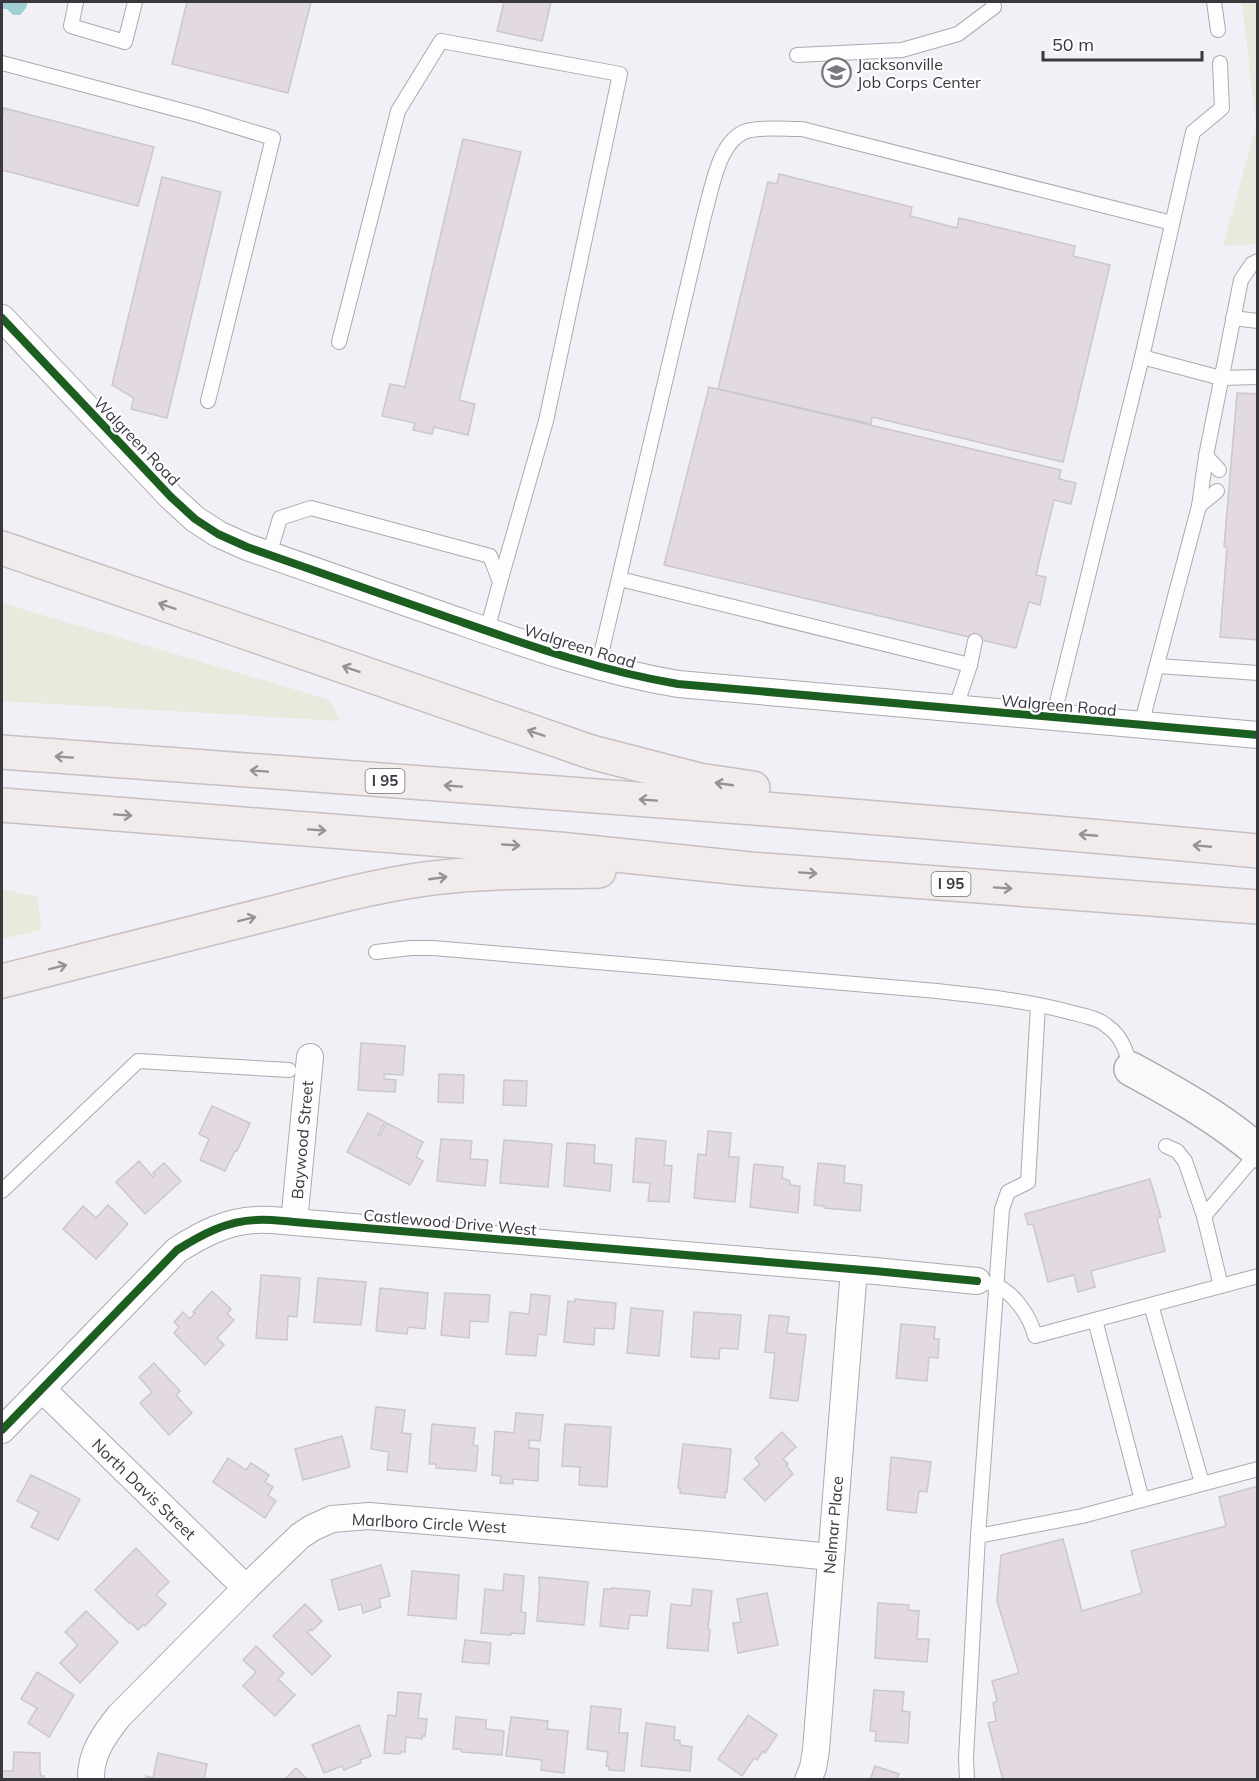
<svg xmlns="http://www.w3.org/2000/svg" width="1259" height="1781" viewBox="0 0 1259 1781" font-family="Mulish,sans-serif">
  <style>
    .green { fill: #e7eadc }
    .water { fill: #9ecfd3 }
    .building { fill: #e3d9e2; stroke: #cac8cc; stroke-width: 1.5 }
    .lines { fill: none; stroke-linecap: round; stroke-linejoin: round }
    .lane-casing { stroke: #abaaae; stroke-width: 16 }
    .street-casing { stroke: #abaaae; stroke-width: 28 }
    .secondary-casing { stroke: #abaaae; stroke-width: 36 }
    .highway-casing { stroke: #c7bfc2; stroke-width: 36 }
    .lane { stroke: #fdfdfe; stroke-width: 14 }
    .street { stroke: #fdfdfe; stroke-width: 26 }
    .secondary { stroke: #faf8f9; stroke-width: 33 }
    .highway { stroke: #f2ebec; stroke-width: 33 }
    .cycleway-casing { stroke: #fdfcfe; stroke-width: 11 }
    .cycleway { stroke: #1b5e20; stroke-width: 8 }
    .oneway { stroke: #969294 }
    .labels { text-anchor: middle; stroke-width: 4.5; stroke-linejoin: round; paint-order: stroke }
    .shield { fill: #fdfcfe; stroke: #747376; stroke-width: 1.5 }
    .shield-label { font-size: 15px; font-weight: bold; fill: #39383c }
    .poi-label { font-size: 16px; fill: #39383c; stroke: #fdfcfe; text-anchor: start }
    .street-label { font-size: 16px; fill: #39383c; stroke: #fdfcfe }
  </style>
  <rect width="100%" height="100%" fill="#f1f0f6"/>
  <g class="green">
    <path d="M1242,2H1257V244L1223,246L1256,127Z"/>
    <path d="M2,603L330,700L340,721L2,701Z"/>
    <path d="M2,889L38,897L41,930L2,939Z"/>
  </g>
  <path class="water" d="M2,2H28L26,8L20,15H13L7,9H2Z"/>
  <g class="building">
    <path d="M187,2H311L288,93L172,64Z"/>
    <path d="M504,2H551L542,41L497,31Z"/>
    <path d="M4,108L154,147L138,206L2,170V118Z"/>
    <path d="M463,139L521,152L459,400L475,404L468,435L434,427L432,434L413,430L415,423L382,416L390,384L405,387Z"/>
    <path d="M779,174L912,207L910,216L957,228L959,218L1075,246L1073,256L1110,265L1063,462L872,417L871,424L718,389L768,182L777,184Z"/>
    <path d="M162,177L221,192L167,418L131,409L134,398L112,385Z"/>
    <path d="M709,387L1061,470L1059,479L1076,483L1071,504L1054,500L1036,575L1046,577L1040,605L1029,602L1016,648L664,565Z"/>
    <path d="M1237,393L1258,394V640L1220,637L1227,547H1224Z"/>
    <path d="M361,1043L405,1046L403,1075L384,1074V1079L396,1080L395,1092L358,1090Z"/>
    <path d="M439,1074L464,1075L463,1103L438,1102Z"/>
    <path d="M504,1080L527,1081L526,1106L503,1105Z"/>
    <path d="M212,1106L250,1123L237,1151H235L225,1171L200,1160L209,1139L199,1134Z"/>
    <path d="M368,1113L385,1122L378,1135L380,1136L387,1123L423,1142L416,1157L423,1161L410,1185L347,1152Z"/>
    <path d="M708,1131L731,1133L729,1157H739L735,1202L694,1198L698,1154L706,1155Z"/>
    <path d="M636,1138L666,1141L664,1165L672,1166L669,1202L648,1201L650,1183L633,1182Z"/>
    <path d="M441,1139L472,1141L470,1159L488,1160L485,1186L437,1181Z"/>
    <path d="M504,1140L552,1144L548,1187L500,1183Z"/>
    <path d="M567,1143L595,1145L594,1163L612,1165L610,1191L564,1186Z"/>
    <path d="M139,1161L153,1177L155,1175L153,1173L164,1163L181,1181L145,1214L116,1182Z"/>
    <path d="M818,1163L845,1166L844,1183L862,1185L860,1211L824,1208V1206L814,1205Z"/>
    <path d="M754,1164L783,1167L782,1178L790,1181V1185L800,1186L798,1213L750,1207Z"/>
    <path d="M1150,1179L1161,1217L1157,1218L1165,1251L1091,1271L1095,1287L1078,1292L1074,1275L1048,1282L1033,1224L1028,1225L1025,1214Z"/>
    <path d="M108,1205L128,1224L96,1259L63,1229L83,1206L96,1218Z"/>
    <path d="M261,1275L300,1278L297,1317L288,1316L287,1340L256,1338Z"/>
    <path d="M318,1278L366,1282L361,1325L314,1322Z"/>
    <path d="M380,1288L428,1293L425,1329L408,1327L407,1334L376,1331Z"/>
    <path d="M212,1291L231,1309L227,1314L234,1320L217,1338L224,1345L205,1365L174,1333L179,1327L174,1322L183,1312L190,1319L195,1313L193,1312Z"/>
    <path d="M445,1293L490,1295L488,1322L470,1321L469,1338L441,1335Z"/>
    <path d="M531,1294L550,1296L546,1335L538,1334L536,1356L506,1354L510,1312L529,1314Z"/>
    <path d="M575,1299L616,1303L614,1329L595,1328L594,1345L564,1342L568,1301L575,1302Z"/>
    <path d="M631,1308L663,1311L659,1356L627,1353Z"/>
    <path d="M694,1312L741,1315L738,1349L720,1348L719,1359L691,1357Z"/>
    <path d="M769,1315L789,1317L787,1333L806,1335L798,1401L770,1398L775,1353L765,1352Z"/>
    <path d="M901,1324L935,1327L934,1339H939L938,1358L929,1357L927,1381L896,1378Z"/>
    <path d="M154,1363L180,1391L176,1395L192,1413L169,1435L140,1403L152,1392L139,1377Z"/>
    <path d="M376,1407L405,1410L402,1433L411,1434L407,1472L387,1470L389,1452L371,1449Z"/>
    <path d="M516,1413L543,1415L540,1441L529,1440V1448L539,1449L538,1481L513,1479V1484L500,1483L501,1476L492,1475L495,1431L514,1433Z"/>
    <path d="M432,1424L475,1428L473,1445L478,1446L476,1471L436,1468V1464H429Z"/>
    <path d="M565,1424L611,1427L607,1487L579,1485L580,1467L562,1466Z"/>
    <path d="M782,1432L796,1447L783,1459L788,1464L786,1465L793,1474L765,1501L744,1479L760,1464L755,1458Z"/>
    <path d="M342,1436L350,1467L303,1480L295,1449Z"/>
    <path d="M683,1444L731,1449L727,1492H725V1498L680,1493V1488H678Z"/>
    <path d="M891,1457L931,1462L927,1492L919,1491L916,1513L887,1510Z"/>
    <path d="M228,1458L246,1470L251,1463L269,1475L265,1482L273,1487L268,1495L276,1501L265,1518L213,1482Z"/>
    <path d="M31,1475L80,1499L58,1540L31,1527L39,1512L17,1501Z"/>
    <path d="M1258,1486V1780H1003L988,1723L996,1721L993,1703L997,1701L992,1681L1019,1673L997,1601L1001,1555L1063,1539L1082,1611L1142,1593L1131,1551L1226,1526L1219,1497Z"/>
    <path d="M136,1548L169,1582L156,1595L166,1604L145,1626L143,1625L138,1630L130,1622L129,1623L95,1590Z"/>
    <path d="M381,1565L390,1596L379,1599L381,1607L363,1613L361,1604L339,1610L331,1580Z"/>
    <path d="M412,1571L459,1575L456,1619L408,1615Z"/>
    <path d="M504,1574L524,1576L521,1612L526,1613L524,1634L511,1633V1635L481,1633L485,1589L503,1591Z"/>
    <path d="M539,1577L588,1582L584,1625L537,1621L540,1584H539Z"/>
    <path d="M612,1588L650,1591L647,1616L630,1615L628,1629L600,1626L604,1589H612Z"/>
    <path d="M693,1589L712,1591L708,1629L710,1630L708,1651L667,1648L671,1604L691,1606Z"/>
    <path d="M767,1593L778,1645L738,1653L733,1623L741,1622L737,1599Z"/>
    <path d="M878,1603L909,1605L908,1610L919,1611L917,1639H929L927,1662L875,1658Z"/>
    <path d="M305,1604L322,1621L312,1631L311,1629L307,1632L331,1656L312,1675L273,1636Z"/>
    <path d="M86,1611L118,1642L80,1683L60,1663L78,1645L65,1632Z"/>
    <path d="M465,1640L491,1643L489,1664L462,1662Z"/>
    <path d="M256,1646L284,1673L278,1679L295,1695L275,1716L243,1686L256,1672L243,1660Z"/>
    <path d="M37,1672L74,1695L49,1737L28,1723L37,1708L21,1699Z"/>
    <path d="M874,1690L904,1692L902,1711L910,1712L908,1743L875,1741L876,1731H870Z"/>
    <path d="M398,1692L421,1694L418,1718L427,1719L425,1736H422V1739L406,1737L405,1752H401L400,1754L384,1753L388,1715L396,1716Z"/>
    <path d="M591,1706L621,1709L619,1733H628L624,1771L609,1770V1767L606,1766L608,1752L587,1749Z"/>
    <path d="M748,1715L777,1735L765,1753L763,1751L757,1760L754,1758L742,1776L718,1759Z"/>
    <path d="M456,1717L486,1720V1729L504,1731L502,1755L462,1752L460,1749H453Z"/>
    <path d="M511,1717L548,1721L547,1729L568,1731L564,1773L541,1770L542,1760L506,1756Z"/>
    <path d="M646,1723L675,1727L674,1740H680V1745L692,1747L690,1771L641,1766Z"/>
    <path d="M359,1725L371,1756L360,1760L361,1763L344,1770L342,1766L324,1773L312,1745Z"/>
    <path d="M14,1752L40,1753V1772L41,1776H44V1780H2V1771H13Z"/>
    <path d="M158,1753L207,1764L204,1780H146V1776L153,1778Z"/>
    <path d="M875,1766L899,1774L897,1780H870Z"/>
    <path d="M296,1768L308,1780H284Z"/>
  </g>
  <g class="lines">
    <defs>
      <g id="lane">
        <path d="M76,2L71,26L125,42L135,2"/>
        <path d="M1214,2L1218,30"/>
        <path d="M797,55L902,50L958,34L994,7L993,2"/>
        <path d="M2,63L198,115L273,138L208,401"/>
        <path d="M1233,318L1258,321"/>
        <path d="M339,342L398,111L441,41L620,74L546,421L500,582"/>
        <path d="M1142,357L1221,378L1258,377"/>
        <path d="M1206,456L1219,470"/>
        <path d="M1199,506L1217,491"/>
        <path d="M269,555L280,518L311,508L490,556L500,582L487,631"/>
        <path d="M620,579L970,665"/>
        <path d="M1158,666L1258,673"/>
        <path d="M598,667L704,216C712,189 719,135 751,130C767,127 786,129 802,129L1172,223"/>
        <path d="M955,710L970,665L975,641"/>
        <path d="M1053,718L1142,357L1193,132L1222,108L1220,63"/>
        <path d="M1141,725L1199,506L1206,456L1241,280L1252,264L1258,261"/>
        <path d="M376,952L411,948H433L937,991C983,996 1029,1001 1073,1013C1085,1016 1098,1018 1107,1026C1122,1036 1127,1053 1131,1069"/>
        <path d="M1166,1146L1177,1151L1185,1161L1204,1216L1221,1286"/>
        <path d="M2,1191L138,1061L289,1070"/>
        <path d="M1204,1216L1258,1152"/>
        <path d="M991,1284C1012,1289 1030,1316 1035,1336L1258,1276"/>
        <path d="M1151,1305L1202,1483"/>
        <path d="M1095,1320L1142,1500"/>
        <path d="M978,1536L1002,1209L1008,1192L1028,1182L1038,1005"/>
        <path d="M967,1780L966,1758L978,1536L1082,1516L1258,1469"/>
      </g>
      <g id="street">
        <path d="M2,318L171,497L195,519L218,534L247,547C314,571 382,594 450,618C525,644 600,671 678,684L1258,735"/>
        <path d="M294,1222L310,1057"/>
        <path d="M42,1389L246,1588"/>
        <path d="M2,1430L177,1250C201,1235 226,1221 256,1220C268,1219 281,1221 294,1222L875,1271L977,1281"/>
        <path d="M91,1780C90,1754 104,1735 119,1716L246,1588L300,1536L312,1528L332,1519L369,1516L708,1545L831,1557"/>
        <path d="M808,1780L813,1768L816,1750L854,1269"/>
      </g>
      <path id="secondary" d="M1131,1069C1175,1093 1220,1118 1258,1151"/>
      <g id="highway">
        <path d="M2,548L591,752L699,780L753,788"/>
        <path d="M2,752C420,783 839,812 1258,851"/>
        <path d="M2,805L559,849L750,869L1258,907"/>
        <path d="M2,981L339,896C376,887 414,879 452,876C501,871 550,872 599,871"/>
      </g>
    </defs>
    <use href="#lane" class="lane-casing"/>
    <use href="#street" class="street-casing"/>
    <use href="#secondary" class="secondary-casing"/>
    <use href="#highway" class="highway-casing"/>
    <use href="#lane" class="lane"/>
    <use href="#street" class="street"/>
    <use href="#secondary" class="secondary"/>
    <use href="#highway" class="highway"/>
    <defs>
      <g id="cycleway">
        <path d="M2,318L171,497L195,519L218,534L247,547C314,571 382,594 450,618C525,644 600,671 678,684L1258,735"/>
        <path d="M2,1430L177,1250C201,1235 226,1221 256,1220C268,1219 281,1221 294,1222L875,1271L977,1281"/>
      </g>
    </defs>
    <use href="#cycleway" class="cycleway-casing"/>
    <use href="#cycleway" class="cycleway"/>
  </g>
  <defs><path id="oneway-shaft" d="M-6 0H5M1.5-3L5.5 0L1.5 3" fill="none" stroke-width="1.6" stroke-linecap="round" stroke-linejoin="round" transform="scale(1.5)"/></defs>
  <g class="oneway">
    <use href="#oneway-shaft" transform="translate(167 606) rotate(-161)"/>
    <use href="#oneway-shaft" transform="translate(351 669) rotate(-161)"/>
    <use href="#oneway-shaft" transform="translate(536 733) rotate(-161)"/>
    <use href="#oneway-shaft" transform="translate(64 757) rotate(-176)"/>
    <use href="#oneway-shaft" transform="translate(259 771) rotate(-176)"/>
    <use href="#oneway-shaft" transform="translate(724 784) rotate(-172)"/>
    <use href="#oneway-shaft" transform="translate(453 786) rotate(-176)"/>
    <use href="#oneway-shaft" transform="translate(648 800) rotate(-176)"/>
    <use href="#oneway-shaft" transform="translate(123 815) rotate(4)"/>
    <use href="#oneway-shaft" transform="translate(317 830) rotate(4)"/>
    <use href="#oneway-shaft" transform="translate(1088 835) rotate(-175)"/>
    <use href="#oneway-shaft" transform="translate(511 845) rotate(4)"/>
    <use href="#oneway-shaft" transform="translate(1202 846) rotate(-175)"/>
    <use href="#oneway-shaft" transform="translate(808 873) rotate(4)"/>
    <use href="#oneway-shaft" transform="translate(438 878) rotate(-8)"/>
    <use href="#oneway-shaft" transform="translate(1003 888) rotate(4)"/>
    <use href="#oneway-shaft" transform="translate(247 919) rotate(-14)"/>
    <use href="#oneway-shaft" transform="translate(58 967) rotate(-14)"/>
  </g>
  <defs>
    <symbol id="university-ring" viewBox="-11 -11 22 22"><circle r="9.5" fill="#fdfcfe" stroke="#79787d" stroke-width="1.5"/><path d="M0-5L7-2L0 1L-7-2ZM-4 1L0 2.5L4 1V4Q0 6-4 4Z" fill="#79787d"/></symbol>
  </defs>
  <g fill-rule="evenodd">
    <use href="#university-ring" x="820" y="56" width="33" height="33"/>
  </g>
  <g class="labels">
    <g class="shield">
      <rect x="365.5" y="769" width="39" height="24" rx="4.5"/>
      <rect x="931.5" y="872" width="39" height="24" rx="4.5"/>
    </g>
    <g class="shield-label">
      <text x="385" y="786">I 95</text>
      <text x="951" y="889">I 95</text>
    </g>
    <g class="poi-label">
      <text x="857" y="70">Jacksonville<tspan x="857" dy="18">Job Corps Center</tspan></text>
    </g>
    <g class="street-label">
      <text transform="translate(137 441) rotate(46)" y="6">Walgreen Road</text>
      <text transform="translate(580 646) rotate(17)" y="6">Walgreen Road</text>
      <text transform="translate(1059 705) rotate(5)" y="6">Walgreen Road</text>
      <text transform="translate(302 1140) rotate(-85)" y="6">Baywood Street</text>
      <text transform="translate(450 1222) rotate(5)" y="6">Castlewood Drive West</text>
      <text transform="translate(144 1489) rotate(44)" y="6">North Davis Street</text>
      <text transform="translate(429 1523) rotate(3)" y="6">Marlboro Circle West</text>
      <text transform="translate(833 1525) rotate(-85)" y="6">Nelmar Place</text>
    </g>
  </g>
  <rect width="1259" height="1781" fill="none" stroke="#39383c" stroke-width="6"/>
  <path d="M1043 51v9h159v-9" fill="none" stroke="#39383c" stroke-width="3"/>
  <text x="1052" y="51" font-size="18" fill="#39383c" stroke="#fdfcfe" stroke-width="4.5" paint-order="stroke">50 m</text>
</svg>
